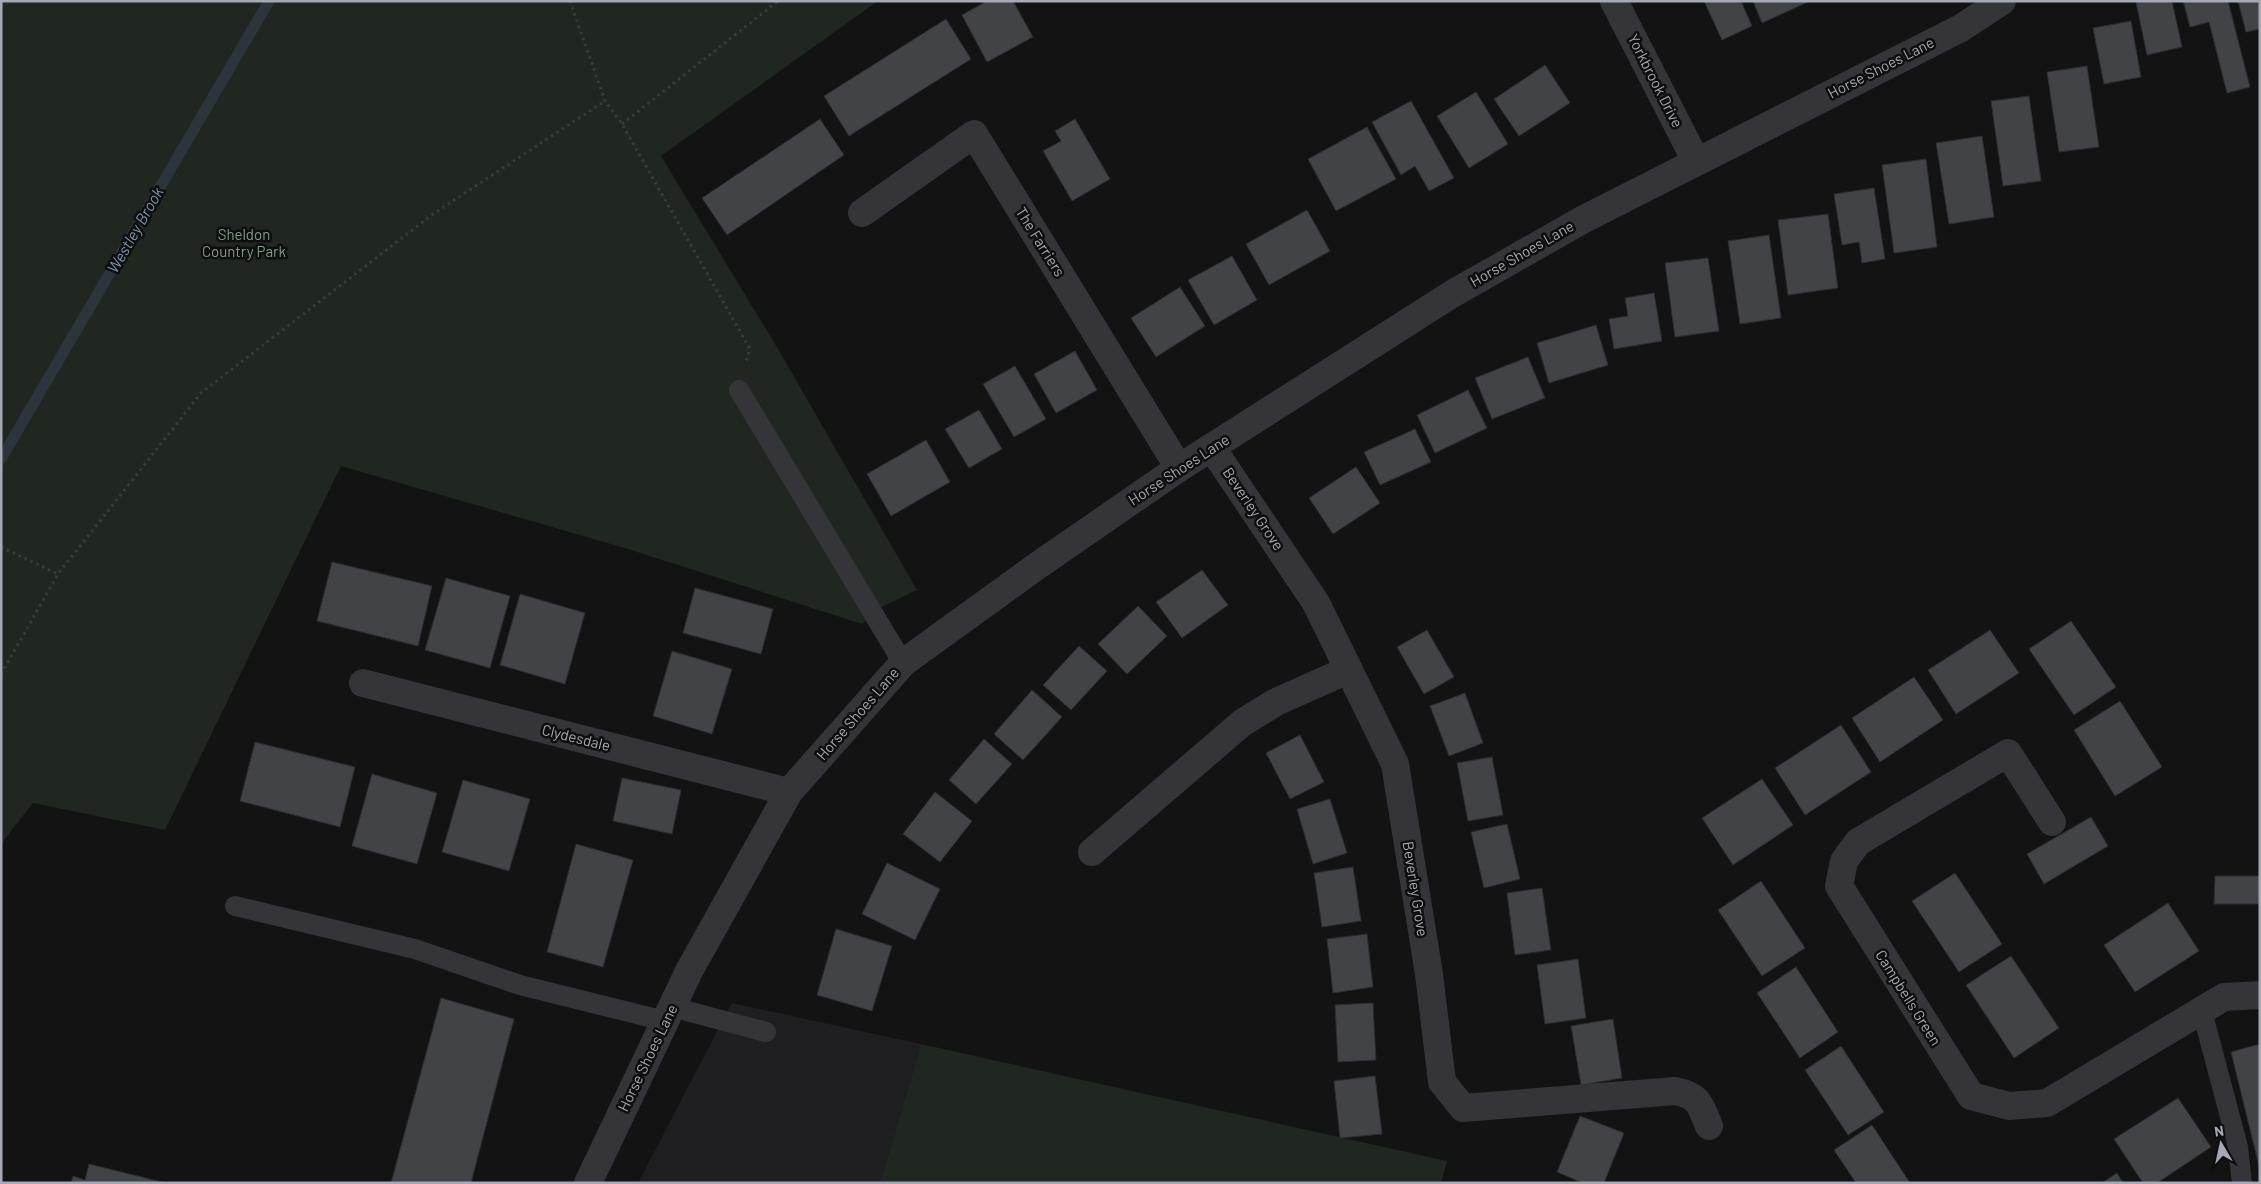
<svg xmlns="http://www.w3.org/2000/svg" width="2261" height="1184" viewBox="0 0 2261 1184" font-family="Barlow,sans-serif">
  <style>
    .built { fill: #1f1f21 }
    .green { fill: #1f2720 }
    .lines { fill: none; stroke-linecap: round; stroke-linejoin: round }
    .stream { stroke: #2c353c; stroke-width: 11 }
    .building { fill: #424347; stroke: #2d2d30 }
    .path { stroke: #3a3b40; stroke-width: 3; stroke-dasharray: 2.5 4; stroke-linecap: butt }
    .service { stroke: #343439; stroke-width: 20 }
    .minor { stroke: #343439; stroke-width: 28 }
    .labels { text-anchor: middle; stroke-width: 5; stroke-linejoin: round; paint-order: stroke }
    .street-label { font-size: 15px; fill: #a5a9b4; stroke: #0e0e0f }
    .park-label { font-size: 15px; fill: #7c9f80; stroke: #0e0e0f }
    .water-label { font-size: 16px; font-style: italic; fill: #7c95af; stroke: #0e0e0f }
  </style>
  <rect width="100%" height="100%" fill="#131314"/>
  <path class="built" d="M732,1003L921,1044L880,1183H638Z"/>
  <g class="green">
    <path d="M1,1H878L661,156L778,349L917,590L877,609L862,624L628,549L341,466L165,830L33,803L1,844Z"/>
    <path d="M921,1044L1447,1161L1441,1183H880Z"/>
  </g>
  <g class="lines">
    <path class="stream" d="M1,459L269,1"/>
  </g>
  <g class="building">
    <path d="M987,1H1013L1033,37L987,62L962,15Z"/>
    <path d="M1704,1H1741L1752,26L1722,40Z"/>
    <path d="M1753,1H1810L1762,23Z"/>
    <path d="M2172,1L2182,47L2147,55L2136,2Z"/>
    <path d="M2183,1H2228L2250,87L2227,93L2209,22L2190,27Z"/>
    <path d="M2238,1H2260V29L2246,32Z"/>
    <path d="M946,19L971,59L849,136L824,96Z"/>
    <path d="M2131,21L2141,77L2104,84L2093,28Z"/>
    <path d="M1545,65L1570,103L1519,136L1494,99Z"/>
    <path d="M2087,66L2099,147L2059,152L2047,72Z"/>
    <path d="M1476,92L1508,144L1469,168L1437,116Z"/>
    <path d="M2029,96L2041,181L2003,186L1991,101Z"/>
    <path d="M1411,101L1454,178L1429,191L1415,166L1401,175L1372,122Z"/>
    <path d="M820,119L844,155L727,235L702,198Z"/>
    <path d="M1075,119L1110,179L1072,201L1043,151L1061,141L1055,131Z"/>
    <path d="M1367,127L1396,179L1336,211L1308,159Z"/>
    <path d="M1982,136L1994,217L1949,224L1936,143Z"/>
    <path d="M1926,159L1937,247L1894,253L1882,165Z"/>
    <path d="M1874,188L1885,259L1862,263L1859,242L1842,245L1834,194Z"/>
    <path d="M1307,210L1330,251L1269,285L1246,244Z"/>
    <path d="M1828,214L1838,288L1788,295L1778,220Z"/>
    <path d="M1769,235L1781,318L1740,324L1728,241Z"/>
    <path d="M1232,256L1257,300L1214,325L1188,280Z"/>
    <path d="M1708,258L1719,331L1675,337L1665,263Z"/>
    <path d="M1180,287L1205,326L1156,357L1131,318Z"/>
    <path d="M1654,293L1662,341L1614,349L1609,319L1628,316L1625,298Z"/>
    <path d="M1596,325L1608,365L1549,383L1537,343Z"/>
    <path d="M1075,351L1097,390L1056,413L1034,374Z"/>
    <path d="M1528,357L1545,398L1492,419L1475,378Z"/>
    <path d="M1015,366L1046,419L1014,437L983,384Z"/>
    <path d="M1468,390L1487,428L1435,453L1417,415Z"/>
    <path d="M979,410L1002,449L969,468L945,429Z"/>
    <path d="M1415,429L1431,462L1380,485L1364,452Z"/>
    <path d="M926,440L950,482L891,516L867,474Z"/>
    <path d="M1356,467L1380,503L1333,534L1309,498Z"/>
    <path d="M332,562L432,586L418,646L317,621Z"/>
    <path d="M1202,570L1228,605L1182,638L1156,602Z"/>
    <path d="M446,578L510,596L490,668L425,650Z"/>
    <path d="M695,588L773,609L761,654L683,633Z"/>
    <path d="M520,594L585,613L565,684L500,665Z"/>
    <path d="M1138,606L1167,636L1127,674L1098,644Z"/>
    <path d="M2071,621L2116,687L2074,715L2029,649Z"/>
    <path d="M1427,630L1454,677L1424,694L1397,647Z"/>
    <path d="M1990,630L2019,673L1956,714L1928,670Z"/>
    <path d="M1079,646L1107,671L1071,710L1043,685Z"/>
    <path d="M672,651L732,669L712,734L653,716Z"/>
    <path d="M1914,677L1943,720L1880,762L1852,718Z"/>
    <path d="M1032,690L1062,717L1023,760L994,734Z"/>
    <path d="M1465,693L1483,743L1449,756L1430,706Z"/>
    <path d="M2120,701L2162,767L2115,796L2074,730Z"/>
    <path d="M1841,725L1871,772L1805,815L1775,768Z"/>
    <path d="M1300,735L1324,782L1290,799L1266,753Z"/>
    <path d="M984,739L1012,764L976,804L949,780Z"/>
    <path d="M255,742L355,767L340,827L240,801Z"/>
    <path d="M1492,757L1503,815L1468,821L1457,763Z"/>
    <path d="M372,774L437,793L417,864L352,846Z"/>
    <path d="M622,778L681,790L672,834L613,821Z"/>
    <path d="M1762,779L1793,825L1733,865L1702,818Z"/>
    <path d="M463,780L530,799L509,871L442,852Z"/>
    <path d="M935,792L972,821L940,862L903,834Z"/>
    <path d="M1330,799L1347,853L1313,864L1297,809Z"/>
    <path d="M2091,817L2108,846L2044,884L2027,854Z"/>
    <path d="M1507,824L1520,879L1484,888L1471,832Z"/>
    <path d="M576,844L633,860L603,967L547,952Z"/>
    <path d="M887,863L940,889L915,940L862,914Z"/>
    <path d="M1353,867L1361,921L1322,927L1314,873Z"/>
    <path d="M1955,873L2002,944L1959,972L1912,901Z"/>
    <path d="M2215,876H2260V904H2214Z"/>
    <path d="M1761,881L1805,948L1762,976L1718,910Z"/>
    <path d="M1542,888L1551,950L1515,955L1507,893Z"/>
    <path d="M2168,903L2199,951L2135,992L2104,945Z"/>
    <path d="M836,929L892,946L872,1011L817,995Z"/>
    <path d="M1367,934L1373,987L1333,993L1327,939Z"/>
    <path d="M2011,956L2059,1028L2014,1058L1966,985Z"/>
    <path d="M1578,959L1586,1018L1545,1024L1537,965Z"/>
    <path d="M1796,967L1838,1032L1800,1058L1757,993Z"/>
    <path d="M441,998L514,1019L471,1183H391Z"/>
    <path d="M1373,1003L1376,1060L1338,1062L1335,1005Z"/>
    <path d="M1613,1019L1622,1078L1581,1085L1571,1026Z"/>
    <path d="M2260,1044V1170L2231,1052Z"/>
    <path d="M1841,1046L1884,1112L1848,1135L1805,1070Z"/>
    <path d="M1375,1076L1382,1134L1340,1138L1334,1081Z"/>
    <path d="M2178,1098L2211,1147L2157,1183H2143L2114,1139Z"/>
    <path d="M1580,1116L1624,1133L1604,1183H1583L1557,1172Z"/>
    <path d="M1872,1125L1910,1183H1856L1834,1150Z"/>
    <path d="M89,1164L166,1183H71L73,1176L85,1180Z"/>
    <path d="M2117,1173L2123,1183H2102Z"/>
  </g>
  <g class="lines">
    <g class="path">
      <path d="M570,1L605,101L622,124L750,349L746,362"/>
      <path d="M622,124L778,1"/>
      <path d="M1,547L58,574"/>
      <path d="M1,674L58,574L201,393L433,214L605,101"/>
    </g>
    <g class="service">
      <path d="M739,390L903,663"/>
      <path d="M235,906L415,949L520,985L665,1021"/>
      <path d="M672,1007L766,1032"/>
      <path d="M2202,1011L2238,1147L2242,1183"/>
    </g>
    <g class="minor">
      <path d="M1614,1L1696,161"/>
      <path d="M862,213L974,134L1179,468"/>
      <path d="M1212,448L1316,603L1395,764L1429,974L1442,1082L1463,1108L1675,1091C1700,1096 1700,1105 1709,1126"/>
      <path d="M363,683L789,792"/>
      <path d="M2052,822L2008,753L1858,842L1844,861L1839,886L1971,1096L2009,1106L2047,1103L2224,997L2260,995"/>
      <path d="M1092,852L1242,723L1276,702L1348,670"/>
      <path d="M588,1183L689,971L789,792L903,663L1037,566L1179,468L1452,294L1584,219L1961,28L2002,1"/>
    </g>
  </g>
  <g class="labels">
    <g class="street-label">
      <text transform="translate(1881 68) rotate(-27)" y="5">Horse Shoes Lane</text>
      <text transform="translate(1655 81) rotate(63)" y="5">Yorkbrook Drive</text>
      <text transform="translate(1040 242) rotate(58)" y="5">The Farriers</text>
      <text transform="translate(1522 254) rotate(-30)" y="5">Horse Shoes Lane</text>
      <text transform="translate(1179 470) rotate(-33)" y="5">Horse Shoes Lane</text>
      <text transform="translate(1253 509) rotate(56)" y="5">Beverley Grove</text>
      <text transform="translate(858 714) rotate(-49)" y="5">Horse Shoes Lane</text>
      <text transform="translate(576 738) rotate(14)" y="5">Clydesdale</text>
      <text transform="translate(1415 889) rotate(81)" y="5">Beverley Grove</text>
      <text transform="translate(1908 998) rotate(58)" y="5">Campbells Green</text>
      <text transform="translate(648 1058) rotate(-64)" y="5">Horse Shoes Lane</text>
    </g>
    <g class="park-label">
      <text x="244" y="240">Sheldon<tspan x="244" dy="17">Country Park</tspan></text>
    </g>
    <g class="water-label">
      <text transform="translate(135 230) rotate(-60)" y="6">Westley Brook</text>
    </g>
  </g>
  <rect width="2261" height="1184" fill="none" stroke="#a5a9b4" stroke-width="5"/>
  <g transform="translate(2221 1144) rotate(351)" stroke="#0e0e0f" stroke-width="4" paint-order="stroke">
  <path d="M0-4L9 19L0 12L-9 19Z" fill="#a5a9b4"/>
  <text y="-8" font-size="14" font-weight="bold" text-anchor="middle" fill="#a5a9b4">N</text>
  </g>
</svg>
